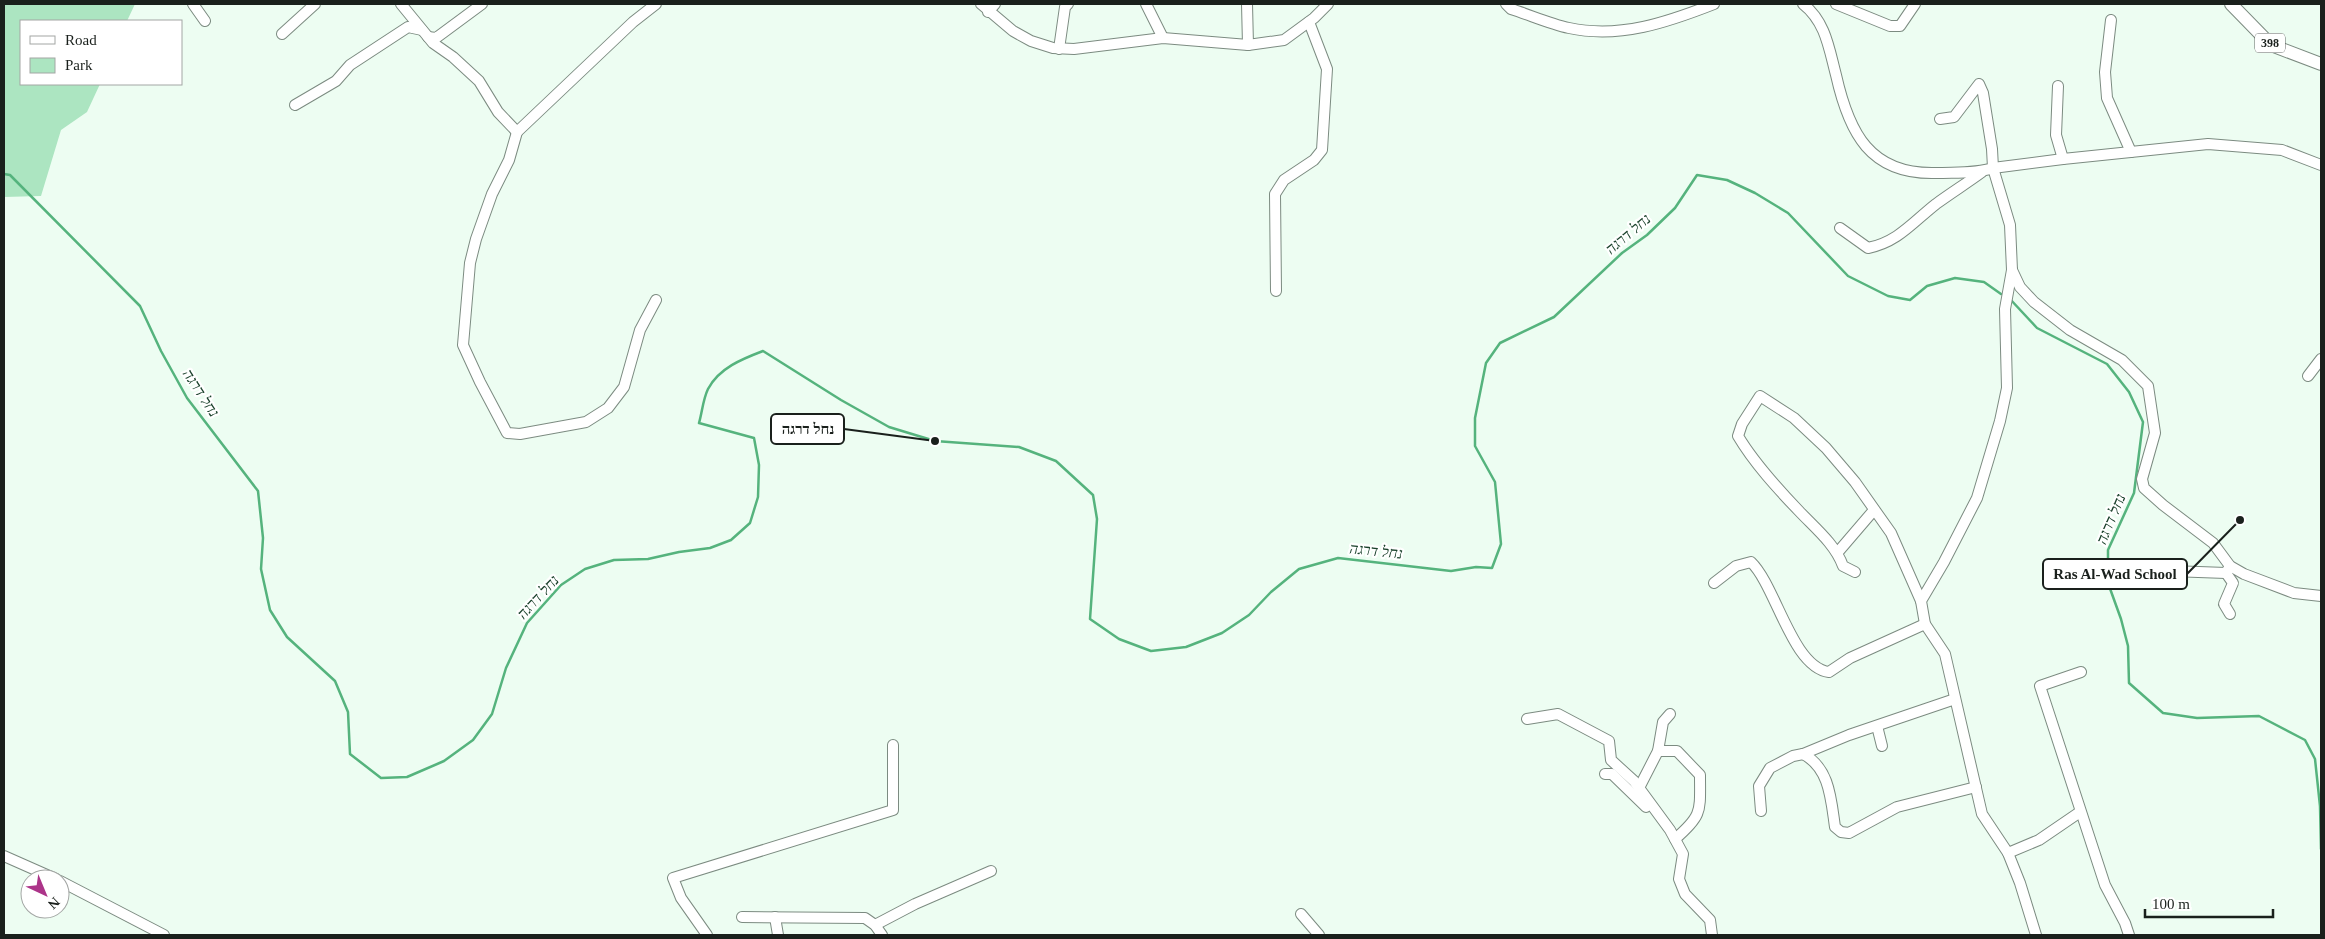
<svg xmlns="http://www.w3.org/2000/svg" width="2325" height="939" viewBox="0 0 2325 939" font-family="'Times New Roman',Heebo,serif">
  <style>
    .green { fill: #ace5c1 }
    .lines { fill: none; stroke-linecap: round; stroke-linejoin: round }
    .stream { stroke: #55b37d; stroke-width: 2.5 }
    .minor-casing { stroke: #7c8b81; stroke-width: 12 }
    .major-casing { stroke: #7c8b81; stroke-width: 14 }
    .minor { stroke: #fff; stroke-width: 10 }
    .major { stroke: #fff; stroke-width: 12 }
    .labels { text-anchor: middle; stroke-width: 4.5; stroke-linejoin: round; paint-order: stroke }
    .shield { fill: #fff; stroke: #5f6360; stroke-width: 1 }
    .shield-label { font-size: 12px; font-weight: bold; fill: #1a201c }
    .water-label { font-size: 15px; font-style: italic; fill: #1a412b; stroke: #fff }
    .leader { fill: none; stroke: #1a201c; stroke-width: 2 }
    .callout-dot { fill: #1a201c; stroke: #fff; stroke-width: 2 }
    .callout { fill: #fff; stroke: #1a201c; stroke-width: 2 }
    .callout-label { font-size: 15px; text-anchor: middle; font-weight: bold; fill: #1a201c }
  </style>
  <rect width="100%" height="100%" fill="#edfdf2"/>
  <path class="green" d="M4,4H135L127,21H21V84H100L87,112L61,130L41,196L4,197Z"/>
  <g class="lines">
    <g class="stream">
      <path d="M4,174L10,175L140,306L161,351L187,398L258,491L263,538L261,569L270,610L287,637L335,681L348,712L350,754L381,778L407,777L444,761L473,740L492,714L506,668L527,623L561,585L585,569L614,560L648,559L679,552L710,548L731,540L750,523L758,497L759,465L754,438L699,423C702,413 703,399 708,389C719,368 742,359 763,351L841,400L889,427L935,441L1019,447L1056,461L1093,495L1097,519L1090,619L1119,639L1151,651L1186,647L1222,633L1249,615L1271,592L1299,569L1338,558L1451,571L1476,567L1492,568L1501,544L1495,482L1475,446V418L1486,363L1500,343L1554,317L1622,253L1647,235L1675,208L1697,175L1727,180L1755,193L1788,213L1848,276L1888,296L1910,300L1927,286L1955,278L1984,282L2001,294"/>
      <path d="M2010,299L2037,328L2107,364L2129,392L2143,422L2134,493L2108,550V583L2121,619L2128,646L2129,683L2163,713L2197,718L2259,716L2305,740L2315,759L2320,806L2321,849"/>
    </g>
    <defs>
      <g id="minor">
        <path d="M193,4L205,21"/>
        <path d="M401,4L433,43L453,57L479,81L498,112L517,132"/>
        <path d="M981,4L1013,31L1031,41L1053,48L1074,49L1163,38L1248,45L1284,40L1314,18L1328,4"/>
        <path d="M1146,4L1163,38"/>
        <path d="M1247,4L1248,45"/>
        <path d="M1506,4L1511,9C1530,15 1550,24 1569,28C1620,39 1668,22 1714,4"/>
        <path d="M1803,4C1826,22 1829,49 1836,75C1849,133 1870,175 1936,173C1955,172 1975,174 1993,168L2063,159L2208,144L2282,150L2321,165"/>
        <path d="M1836,4L1890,26H1900L1915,4"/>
        <path d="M988,12L995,4"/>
        <path d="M2111,20L2105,72L2107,98L2131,152"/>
        <path d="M282,34L315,4"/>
        <path d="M428,37L436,38L482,4"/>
        <path d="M1059,49L1065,7L1068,4"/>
        <path d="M2058,86L2056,135L2063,159"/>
        <path d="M295,105L336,81L350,65L408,27L422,30"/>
        <path d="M1940,119L1954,117L1979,84L1983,93L1992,149L1993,168L2010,225L2012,270L2020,287L2034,302L2070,330L2122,360L2148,386L2155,433L2142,479L2144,488L2163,505L2213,543L2230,566L2244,574L2294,593L2321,596"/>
        <path d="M1840,228L1868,248C1898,242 1913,222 1936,204C1951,193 1967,183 1982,172"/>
        <path d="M2012,270L2005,309L2007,388L2000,421L1977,498L1944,562L1921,601L1925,624L1945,654L1982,814L2008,853L2020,883L2036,935"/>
        <path d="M1276,291L1275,194L1284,180L1314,160L1322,150L1327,69L1309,22"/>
        <path d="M656,300L640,330L624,387L608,408L586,422L520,434L507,433L480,382L463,345L470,263L476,239L492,194L509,160L517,132L633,22L656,4"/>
        <path d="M2308,376L2321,359"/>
        <path d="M1838,552L1874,510"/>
        <path d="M1855,572L1843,566C1835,544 1815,528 1799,511C1777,488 1754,463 1738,436L1742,424L1760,396L1794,418L1826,448L1855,482L1891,533L1921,601"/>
        <path d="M2226,573L2233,583L2224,604L2230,614"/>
        <path d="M2143,579L2171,571L2226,573L2230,566"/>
        <path d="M1714,583L1736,566L1751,562C1776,586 1792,667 1829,672L1850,658L1925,624"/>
        <path d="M2081,672L2040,686L2105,885L2125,923L2129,935"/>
        <path d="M1527,719L1558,714L1609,741L1611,760L1634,781L1670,830L1683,854L1679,879L1685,894L1710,920L1712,935"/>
        <path d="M1877,726L1882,746"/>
        <path d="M1658,751H1677L1700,775C1700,811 1703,815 1675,839"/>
        <path d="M1803,754C1830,768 1831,800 1835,827L1841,832L1849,833L1897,807L1976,787"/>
        <path d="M1605,774H1612L1646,807"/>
        <path d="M1639,788L1658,751L1663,722L1670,714"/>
        <path d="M1761,811L1759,786L1770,768L1793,756L1803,754L1849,735L1955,699"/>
        <path d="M2008,853L2039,840L2080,812"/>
        <path d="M4,856L56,879"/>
        <path d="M60,881L164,935"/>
        <path d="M1301,914L1319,935"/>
        <path d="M742,917L865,918L875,925L882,935"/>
        <path d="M775,917L778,935"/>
        <path d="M875,925L915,904L991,871"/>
        <path d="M707,935L681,898L673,878L893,810V745"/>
      </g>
      <path id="major" d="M2231,4L2271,45L2321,64"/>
    </defs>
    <use href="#minor" class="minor-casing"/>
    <use href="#major" class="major-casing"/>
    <use href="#minor" class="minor"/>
    <use href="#major" class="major"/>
  </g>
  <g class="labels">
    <rect class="shield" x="2255" y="33.5" width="30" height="19" rx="4"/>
    <g class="shield-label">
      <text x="2270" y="47">398</text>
    </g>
    <g class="water-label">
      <text transform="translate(1628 234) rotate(-40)" y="5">נחל דרגה</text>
      <text transform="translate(201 393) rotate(57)" y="5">נחל דרגה</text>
      <text transform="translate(2111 519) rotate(-67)" y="5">נחל דרגה</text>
      <text transform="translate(1376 551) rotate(6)" y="5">נחל דרגה</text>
      <text transform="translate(538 597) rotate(-47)" y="5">נחל דרגה</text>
    </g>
  </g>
  <path class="leader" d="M935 441L844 429M2240 520L2187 574"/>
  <g class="callout-dot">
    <circle cx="935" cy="441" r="5"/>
    <circle cx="2240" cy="520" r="5"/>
  </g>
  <g class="callout">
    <rect x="771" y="414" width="73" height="30" rx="5"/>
    <rect x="2043" y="559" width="144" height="30" rx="5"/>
  </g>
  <g class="callout-label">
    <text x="808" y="434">נחל דרגה</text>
    <text x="2115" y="579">Ras Al-Wad School</text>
  </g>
  <rect width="2325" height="939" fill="none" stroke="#1a201c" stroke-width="10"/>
  <rect x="20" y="20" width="162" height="65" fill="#ffffff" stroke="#a3a6a4"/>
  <rect x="30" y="36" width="25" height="8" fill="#ffffff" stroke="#a3a6a4"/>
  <text x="65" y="45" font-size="15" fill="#1a201c">Road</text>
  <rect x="30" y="58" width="25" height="15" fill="#ace5c1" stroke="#a3a6a4"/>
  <text x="65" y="70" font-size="15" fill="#1a201c">Park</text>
  <g transform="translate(45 894) rotate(136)"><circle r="24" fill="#ffffff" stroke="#a3a6a4"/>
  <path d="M0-4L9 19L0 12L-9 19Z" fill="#ac3489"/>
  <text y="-8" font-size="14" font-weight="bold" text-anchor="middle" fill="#1a201c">N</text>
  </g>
  <path d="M2145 909v8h128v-8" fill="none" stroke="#1a201c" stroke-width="2.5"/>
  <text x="2152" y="909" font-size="15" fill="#1a201c" stroke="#ffffff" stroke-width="4" paint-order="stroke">100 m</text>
</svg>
